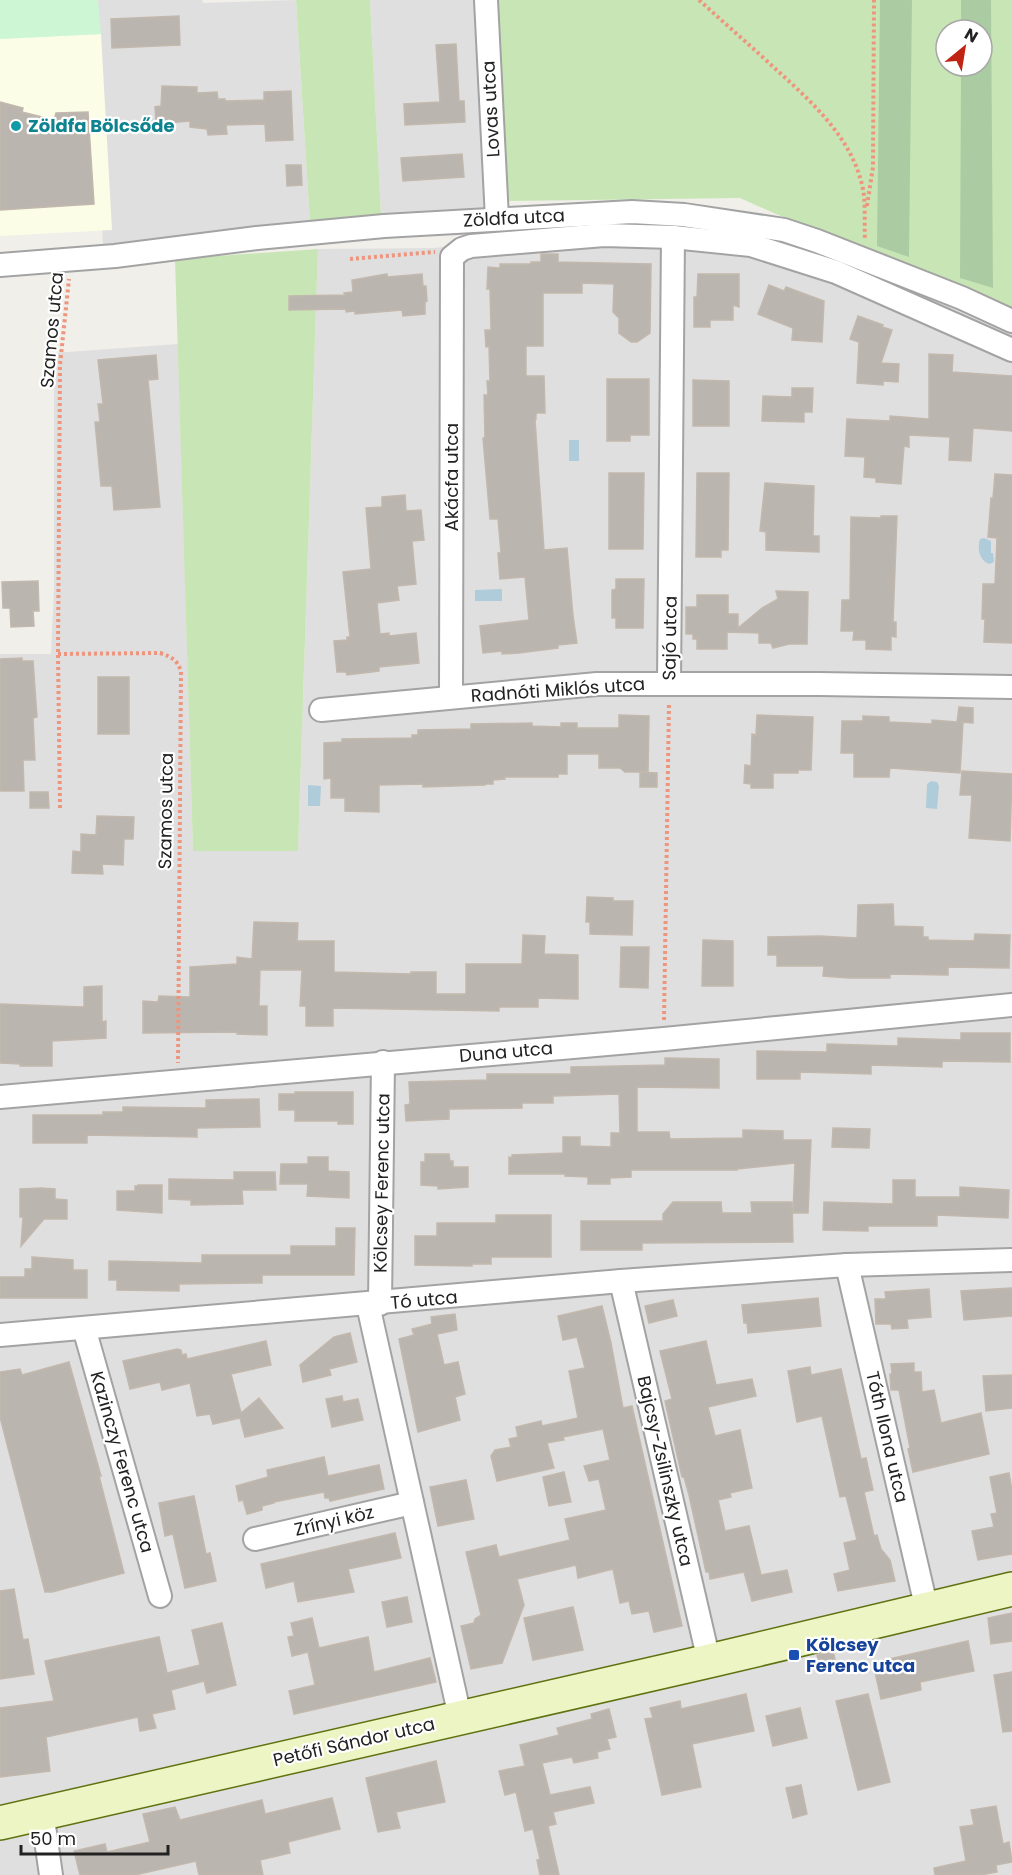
<svg xmlns="http://www.w3.org/2000/svg" width="1012" height="1875" viewBox="0 0 1012 1875" font-family="Poppins,sans-serif">
  <style>
    .residential { fill: #e0dfdf }
    .education { fill: #fbfde7 }
    .grass { fill: #c8e6b5; fill-rule: evenodd }
    .forest { fill: #abcca2 }
    .park { fill: #ccf6d4 }
    .water { fill: #afccda }
    .building { fill: #bbb5af; stroke: #c2b8ad; stroke-width: 1.5 }
    .lines { fill: none; stroke-linecap: round; stroke-linejoin: round }
    .street-casing { stroke: #a3a3a3; stroke-width: 26 }
    .secondary-casing { stroke: #5e7210; stroke-width: 36 }
    .path { stroke: #ee957e; stroke-width: 4; stroke-dasharray: 3 3; stroke-linecap: butt }
    .street { stroke: #fff; stroke-width: 22 }
    .secondary { stroke: #edf5c4; stroke-width: 33 }
    .culture-dot { fill: #0f9aa8; stroke: #fff; stroke-width: 2 }
    .transit-dot { fill: #1a4fb4; stroke: #fff; stroke-width: 2 }
    .labels { text-anchor: middle; stroke-width: 4.5; stroke-linejoin: round; paint-order: stroke }
    .street-label { font-size: 18px; fill: #222; stroke: #fff }
    .culture-label { font-size: 18px; font-weight: bold; fill: #0d838f; stroke: #fff; text-anchor: start }
    .transit-label { font-size: 18px; font-weight: bold; fill: #164399; stroke: #fff; text-anchor: start }
  </style>
  <rect width="100%" height="100%" fill="#f1efea"/>
  <g class="residential">
    <path d="M93,0H202L203,3L296,0L310,224L381,215L370,0H479L493,214L103,246Z"/>
    <path d="M689,220L761,228L1012,323V1875H0V654H51L54,590V353L178,344L193,850L298,851L318,249L433,248Z"/>
  </g>
  <path class="education" d="M101,34L112,230L0,236V39Z"/>
  <g class="grass">
    <path d="M296,0H370L381,215L310,224Z"/>
    <path d="M495,0H1012V319L740,198L505,201ZM946,30H982V66H946Z"/>
    <path d="M318,249L298,851H193L175,259Z"/>
  </g>
  <g class="forest">
    <path d="M880,0H912L909,257L877,246Z"/>
    <path d="M961,0H991L993,288L960,278L961,66H982V30H961Z"/>
  </g>
  <path class="park" d="M0,0H98L101,34L0,39Z"/>
  <g class="water">
    <rect x="569" y="440" width="10" height="21"/>
    <path d="M984,538L991,541V553H993L994,562L989,564C979,560 977,548 980,539Z"/>
    <path d="M502,589V601H475V590Z"/>
    <path d="M931,781L937,782L939,786L937,809L926,808L927,784Z"/>
    <path d="M308,785L321,786L320,806H308Z"/>
  </g>
  <g class="building">
    <path d="M179,16L180,45L112,48L111,19Z"/>
    <path d="M456,44L459,101H464L465,122L405,125L404,104L440,102L436,45Z"/>
    <path d="M162,86L197,87V93L217,92L218,99H225V101L264,100V92L291,91L293,140L266,141L265,124L226,125L227,134L208,135L207,129L190,127V121L156,124L155,107L161,106Z"/>
    <path d="M0,102L23,108L22,112L54,120L56,113L88,112L94,204L0,210Z"/>
    <path d="M462,154L464,177L403,181L401,158Z"/>
    <path d="M286,165H301L302,185L287,186Z"/>
    <path d="M541,254H558V262L651,264L650,333L637,342H631L619,333V318L613,312L614,284L582,283V293H543V346H526V376H544L545,413H536V419L535,420L544,550L567,548L573,616L577,643L558,645V648L519,653L502,654V651L483,653L480,626L529,620L525,577L500,579L498,553H501L498,519H490L483,438H485L484,395H488L487,381H490L489,346L486,347L485,330H491L490,289H487L488,267L500,268V264H531V262H541Z"/>
    <path d="M387,274V277L422,274L423,286H426L427,301L425,302V314L403,316L402,310L355,314V311L346,312V309L289,310V296L345,295L344,293L353,292L352,280Z"/>
    <path d="M698,274H739V307L733,305V320H710V327H694V297H697Z"/>
    <path d="M769,285L784,291L786,287L824,301L822,342L792,340L793,328L758,314Z"/>
    <path d="M858,316L883,325L882,327L892,330L881,363L899,364L898,382L883,381V385L857,383L859,342L850,339Z"/>
    <path d="M929,354L953,355L952,372L1012,376V431L973,428L971,461L949,460L950,437L909,435V447L904,446L901,484L876,482V478L864,477L865,457L845,456L847,419L890,421V416L929,419Z"/>
    <path d="M156,355L158,379L148,380L160,507L114,510L112,486H101L95,422H100L98,404H103L98,360Z"/>
    <path d="M607,379H649V435H630V441H607Z"/>
    <path d="M693,380L729,381V426H693Z"/>
    <path d="M792,388H813L812,412H804V422L762,421L763,396L792,397Z"/>
    <path d="M609,473H644L643,549H609Z"/>
    <path d="M697,473H729L728,550H721V557H696Z"/>
    <path d="M995,474L1012,475V643L984,642L985,619H982L983,584H995L997,538L988,537L991,498H993Z"/>
    <path d="M765,483L814,486L813,536H819V552L766,550V532L760,531Z"/>
    <path d="M405,495L406,511L421,510L424,540L412,541L416,584L397,586L399,600L377,603L380,634L389,633V636L416,633L419,663L379,667V671L347,675L346,672H337L334,641L347,640V637H350L343,572L371,569L366,508L382,507V497Z"/>
    <path d="M881,516H897L893,622H896V637L891,636V650L866,649V640H853L854,631H841L842,600H850L851,517L881,518Z"/>
    <path d="M616,579H644L643,628H616V618H612V590L616,589Z"/>
    <path d="M38,581L39,611H33L34,626L11,627L10,608H3L2,582Z"/>
    <path d="M776,591L808,592L807,644H789L773,648L771,643H759V633L727,632V649H697V639H693V634H686V607H697V595H728V614H738V628L762,608L778,599Z"/>
    <path d="M22,658V661H33L37,717L33,718L35,760H23L24,791H0V659Z"/>
    <rect x="98" y="677" width="31" height="57"/>
    <path d="M959,707L973,708V723L960,722H963L960,773L890,768L889,777H854V753H841L842,721H863V716L889,717V722L932,724V720L957,722Z"/>
    <path d="M619,715L649,716L648,772H625L620,768H599V754H567V774H558V777H504L505,779L493,780V784H485V785L423,787V784L379,785V812L345,811V798H331V778L324,779V743L342,742V739L412,738V735H418V730L471,729V724L532,723V726L561,727V723H577V728H619Z"/>
    <path d="M757,715L813,717L811,770H798V773H773V788H751V784L744,783L745,765L751,766L752,734L756,735Z"/>
    <path d="M962,771L1012,774L1010,841L969,838L972,795H960Z"/>
    <path d="M640,772L657,773V787H640Z"/>
    <path d="M30,792H48L49,808H30Z"/>
    <path d="M97,816L134,817L133,839H124L123,865L102,864L103,874L72,873L73,851L81,852V834L96,835Z"/>
    <path d="M587,897L613,898V901H633L632,935L590,934V922H586Z"/>
    <path d="M893,904L894,926L923,927V937H928V940L974,941L975,934L1010,935L1009,968L948,967V975L890,974V978H849L823,976L824,966H777V955H768V937L820,936L857,938L858,905Z"/>
    <path d="M254,922L298,923L297,941H334V972L411,974V972H436V994H466V964H522L523,935L545,936L544,954L578,955V999L538,998V1007H499V1011L333,1008V1026H306V1006H300L302,970H260L259,1006H267V1035L237,1034V1032L143,1033V1001L158,1002L159,996L190,997V967L237,964V957L252,959Z"/>
    <path d="M703,940L733,941V986H702Z"/>
    <path d="M621,947H649L648,988L620,987Z"/>
    <path d="M102,986V1022L106,1021V1038L52,1041V1066H20V1064L0,1063V1004L84,1007V987Z"/>
    <path d="M961,1033H1010V1062L942,1061V1067L871,1065V1074L800,1072V1079H757V1051L827,1052V1044L898,1046V1038L961,1040Z"/>
    <path d="M665,1058L719,1059V1088L637,1087V1132H669L670,1139L743,1138V1130L783,1131V1140H811L808,1213H793L795,1163L737,1169V1170H631V1177L610,1178V1184H588V1177L565,1176V1174H509V1157L512,1158V1155L563,1153V1137H580V1146L611,1147V1133H620L619,1094L553,1096V1103H522V1108L449,1109V1119L406,1121L405,1105L410,1104L409,1082L487,1080V1074H571V1067L665,1065Z"/>
    <path d="M295,1092H353V1124H338V1121H295V1110H279V1094H295Z"/>
    <path d="M259,1099L260,1127L197,1128V1137L87,1135V1143H33V1115H103V1112H123V1107L206,1108V1100Z"/>
    <path d="M833,1128L870,1129L869,1148L832,1147Z"/>
    <path d="M425,1154H449L450,1161H453V1167H468V1187L438,1189V1186L421,1185V1162H425Z"/>
    <path d="M308,1157H328V1171L349,1172V1198L307,1196L308,1184H280L281,1164H308Z"/>
    <path d="M234,1172H275L276,1190H242L243,1204L191,1205V1200L169,1199V1179L234,1180Z"/>
    <path d="M893,1180H915V1197H960V1187L1009,1190L1008,1218L937,1215V1226H868V1231L823,1230L824,1202L893,1204Z"/>
    <path d="M138,1185H162V1213L117,1210V1191H135V1186H138Z"/>
    <path d="M41,1188L55,1189V1199L67,1200V1219H44L21,1246L23,1217H20V1189Z"/>
    <path d="M673,1202H721L722,1213H752L751,1202H792L793,1242L642,1243V1250H581V1221H663V1214Z"/>
    <path d="M496,1215H551V1257H491V1264H472V1266L415,1265V1236H437V1223H496Z"/>
    <path d="M336,1228H355L354,1275H262V1283L179,1284V1291L117,1290V1280H109V1261L202,1263V1255H291V1246H336Z"/>
    <path d="M32,1257L73,1260V1270H87V1298H0V1277H25V1269H32Z"/>
    <path d="M1012,1288V1316L964,1320L961,1291Z"/>
    <path d="M929,1289L931,1317L907,1319L908,1328L892,1329L891,1324H876L875,1299H886L885,1292Z"/>
    <path d="M818,1298L821,1326L748,1333L747,1323H744L742,1305Z"/>
    <path d="M673,1300L677,1316L649,1323L645,1306Z"/>
    <path d="M602,1306L611,1343L623,1408L632,1406L682,1626L654,1632L649,1611L632,1614L629,1601L620,1603L613,1569L578,1578L576,1565L517,1579L524,1605L502,1663L471,1669L461,1626L474,1623L475,1619L481,1615L466,1552L496,1545L499,1557L570,1540L565,1519L606,1510L599,1479L589,1481L584,1466L610,1460L603,1429L563,1437L564,1440L547,1443L554,1468L497,1481L491,1456L495,1450L511,1447L509,1439L518,1437L516,1427L541,1421L542,1426L578,1418L569,1371L585,1368L577,1337L563,1340L558,1316Z"/>
    <path d="M455,1314L457,1330L437,1334L444,1365L458,1362L465,1394L455,1397L460,1420L418,1432L399,1339L414,1335L412,1329L432,1324L431,1317Z"/>
    <path d="M350,1333L357,1362L329,1369L331,1375L303,1382L300,1365L334,1337Z"/>
    <path d="M266,1341L271,1365L231,1374L241,1413L259,1398L283,1428L245,1437L240,1418L213,1424L210,1414L197,1416L190,1383L162,1390L160,1382L130,1389L123,1361L177,1349L181,1350L182,1355L186,1354L187,1359Z"/>
    <path d="M706,1341L716,1385L752,1379L756,1396L708,1407L715,1436L740,1430L752,1488L730,1493L731,1497L718,1500L725,1531L749,1526L761,1575L787,1570L792,1592L752,1601L744,1572L710,1579L709,1572H706L689,1495L684,1477H682L665,1401L672,1399L660,1351Z"/>
    <path d="M69,1362L101,1476H99L124,1573L52,1592H45L0,1417V1372L20,1369L22,1375Z"/>
    <path d="M914,1363V1372H921L922,1392L934,1390L941,1423L981,1413L989,1454L913,1472L908,1449L910,1448L899,1390H891L890,1374H892L891,1364Z"/>
    <path d="M810,1367L811,1375L841,1369L861,1459L866,1458L873,1490L864,1492L874,1536L877,1535L881,1549L890,1560L895,1581L838,1591L834,1574L850,1570L844,1543L857,1540L846,1496L840,1497L822,1416L797,1422L788,1371Z"/>
    <path d="M1012,1375V1408L986,1411L983,1376Z"/>
    <path d="M342,1396L343,1402L358,1399L363,1420L332,1427L326,1399Z"/>
    <path d="M324,1457L328,1476L379,1465L384,1489L330,1501L329,1498H325L324,1492L274,1502V1503L262,1506V1510L247,1514L243,1500L239,1501L236,1486L268,1477L267,1470Z"/>
    <path d="M564,1472L571,1502L549,1506L543,1477Z"/>
    <path d="M1009,1473L1012,1490V1554L978,1560L972,1531L994,1527L991,1514L997,1513L990,1477Z"/>
    <path d="M466,1480L474,1519L438,1526L430,1487Z"/>
    <path d="M194,1496L206,1554L210,1553L216,1581L185,1588L173,1534L165,1536L159,1503Z"/>
    <path d="M395,1533L401,1558L348,1569L354,1592L298,1602L294,1581L266,1588L261,1564Z"/>
    <path d="M14,1589L23,1640L28,1639L34,1674L0,1679V1591Z"/>
    <path d="M407,1597L412,1622L387,1627L382,1602Z"/>
    <path d="M573,1607L583,1650L533,1660L524,1618Z"/>
    <path d="M1012,1613V1641L991,1644L988,1618Z"/>
    <path d="M312,1618L319,1648L368,1637L374,1672L430,1658L436,1682L294,1714L289,1691L315,1685L308,1652L292,1656L288,1637L294,1636L291,1623Z"/>
    <path d="M222,1623L236,1685L207,1693L204,1681L171,1690L175,1709L152,1714L156,1728L140,1731L138,1717L46,1737L50,1771L0,1777V1708L54,1701L45,1661L159,1637L167,1673L200,1665L192,1630Z"/>
    <path d="M968,1641L974,1671L920,1682L921,1690L881,1699L875,1672H878L876,1662Z"/>
    <path d="M833,1651L837,1668L821,1672L817,1655Z"/>
    <path d="M1012,1672V1731L1003,1732L994,1675Z"/>
    <path d="M746,1694L754,1731L692,1744L701,1787L662,1795L645,1719L653,1718L650,1708L680,1701L681,1709Z"/>
    <path d="M868,1694L890,1782L858,1790L836,1701Z"/>
    <path d="M800,1708L807,1738L773,1746L766,1716Z"/>
    <path d="M609,1709L616,1737L607,1739L610,1749L597,1752L598,1758L574,1763L572,1757L542,1763L550,1795L590,1787L594,1803L553,1812L556,1824L548,1826L559,1875H540L537,1860L540,1859L533,1829L525,1831L516,1792L505,1795L499,1771L525,1766L520,1745L559,1735L557,1728L592,1719L591,1714Z"/>
    <path d="M436,1761L445,1802L396,1812L400,1828L378,1832L366,1778Z"/>
    <path d="M801,1785L807,1814L793,1818L786,1788Z"/>
    <path d="M332,1798L340,1829L288,1842L290,1853L260,1860L263,1875H199L196,1861L135,1875H80L74,1851L105,1844L107,1852L150,1842L143,1814L175,1807L180,1820L262,1800L265,1814Z"/>
    <path d="M996,1806L1003,1844L1009,1842L1012,1862L996,1865L997,1872L981,1875H935L934,1868L966,1861L960,1827L974,1825L971,1810Z"/>
  </g>
  <g class="lines">
    <defs>
      <g id="street">
        <path d="M486,0L497,219"/>
        <path d="M0,265L115,256L257,238L384,226L632,212L684,215L784,230L817,241L962,298L1012,321"/>
        <path d="M669,683L673,237"/>
        <path d="M451,697L452,257L462,249L471,246L604,235L673,237L751,245L836,272L1012,350"/>
        <path d="M321,710L597,684H819L1012,687"/>
        <path d="M0,1097L664,1039L1012,1005"/>
        <path d="M847,1265L927,1610"/>
        <path d="M621,1281L709,1661"/>
        <path d="M380,1304L383,1062"/>
        <path d="M368,1305L460,1717"/>
        <path d="M84,1328L160,1596"/>
        <path d="M0,1335L621,1281L847,1265L1012,1260"/>
        <path d="M255,1539L412,1503"/>
        <path d="M42,1812L51,1875"/>
      </g>
      <path id="secondary" d="M0,1823L709,1661L1012,1589"/>
    </defs>
    <use href="#street" class="street-casing"/>
    <use href="#secondary" class="secondary-casing"/>
    <g class="path">
      <path d="M699,0C722,21 745,41 768,62C807,98 852,135 863,189C866,206 864,223 865,240"/>
      <path d="M867,206L873,167L874,0"/>
      <path d="M350,259L435,252"/>
      <path d="M58,654L160,653C172,657 177,660 181,671L178,1063"/>
      <path d="M60,808L58,654L60,365L69,279"/>
      <path d="M664,1020L669,703"/>
    </g>
    <use href="#street" class="street"/>
    <use href="#secondary" class="secondary"/>
  </g>
  <circle class="culture-dot" cx="16" cy="126" r="6"/>
  <rect class="transit-dot" x="788" y="1649" width="12" height="12" rx="3"/>
  <g class="labels">
    <g class="street-label">
      <text transform="translate(491 109) rotate(-93)" y="6">Lovas utca</text>
      <text transform="translate(514 218) rotate(-3)" y="6">Zöldfa utca</text>
      <text transform="translate(52 330) rotate(-85)" y="6">Szamos utca</text>
      <text transform="translate(452 477) rotate(-90)" y="6">Akácfa utca</text>
      <text transform="translate(670 638) rotate(-89)" y="6">Sajó utca</text>
      <text transform="translate(558 690) rotate(-4)" y="6">Radnóti Miklós utca</text>
      <text transform="translate(166 811) rotate(-89)" y="6">Szamos utca</text>
      <text transform="translate(506 1052) rotate(-5)" y="6">Duna utca</text>
      <text transform="translate(382 1183) rotate(-89)" y="6">Kölcsey Ferenc utca</text>
      <text transform="translate(424 1300) rotate(-5)" y="6">Tó utca</text>
      <text transform="translate(887 1437) rotate(77)" y="6">Tóth Ilona utca</text>
      <text transform="translate(122 1462) rotate(74)" y="6">Kazinczy Ferenc utca</text>
      <text transform="translate(665 1471) rotate(77)" y="6">Bajcsy-Zsilinszky utca</text>
      <text transform="translate(334 1521) rotate(-13)" y="6">Zrínyi köz</text>
      <text transform="translate(354 1742) rotate(-13)" y="6">Petőfi Sándor utca</text>
    </g>
    <g class="culture-label">
      <text x="28" y="132">Zöldfa Bölcsőde</text>
    </g>
    <g class="transit-label">
      <text x="806" y="1651">Kölcsey<tspan x="806" dy="21">Ferenc utca</tspan></text>
    </g>
  </g>
  <g transform="translate(964 48) rotate(30)"><circle r="28" fill="#ffffff" stroke="#a7a7a7" stroke-width="1.5"/>
  <path d="M0-4.5L10 22L0 15L-10 22Z" fill="#c12413"/>
  <text y="-9" font-size="16" font-weight="bold" text-anchor="middle" fill="#222222">N</text>
  </g>
  <path d="M21 1845v9h147v-9" fill="none" stroke="#222222" stroke-width="3"/>
  <text x="30" y="1845" font-size="18" fill="#222222" stroke="#ffffff" stroke-width="4.5" paint-order="stroke">50 m</text>
</svg>
